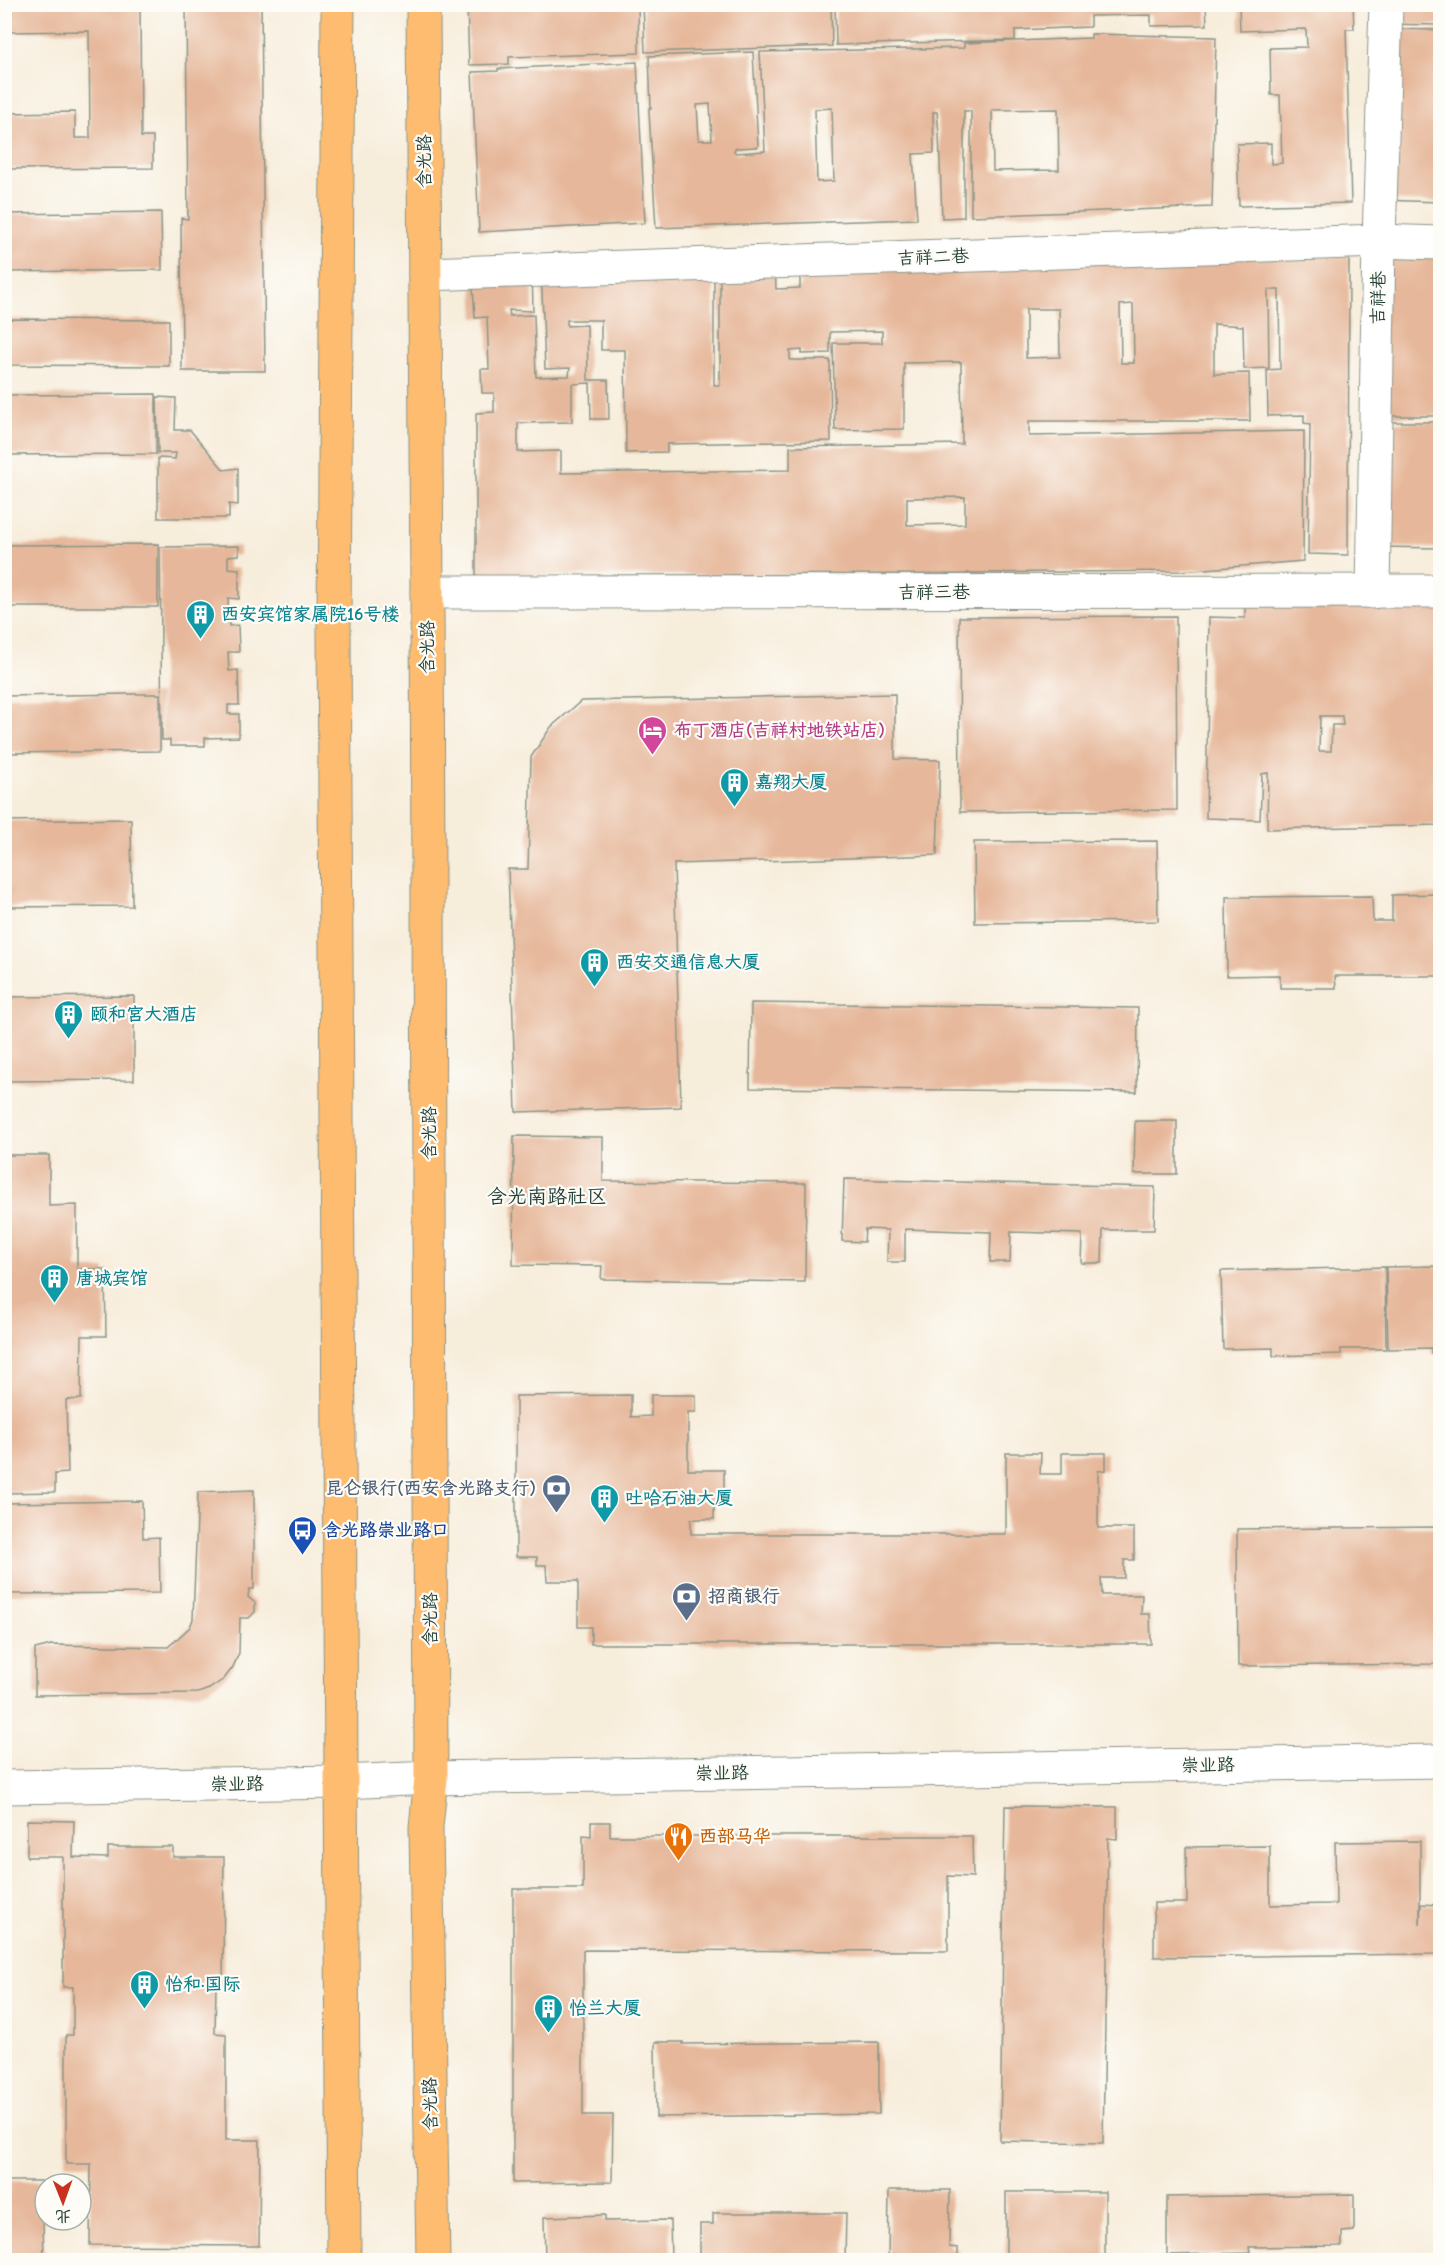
<svg xmlns="http://www.w3.org/2000/svg" width="1445" height="2265" viewBox="0 0 1445 2265" font-family="'Comic Neue','LXGW WenKai TC',sans-serif">
  <style>
    .building { fill: #e6b79a; fill-rule: evenodd }
    .lines { fill: none; stroke-linecap: round; stroke-linejoin: round }
    .minor-casing { stroke: #8b9588; stroke-width: 35 }
    .major-casing { stroke: #8b9588; stroke-width: 35 }
    .minor { stroke: #fff; stroke-width: 33 }
    .major { stroke: #febc70; stroke-width: 33 }
    .labels { text-anchor: middle; stroke-width: 4.5; stroke-linejoin: round; paint-order: stroke }
    .street-label { font-size: 18px; fill: #1f3d34; stroke: #fdfcf7 }
    .culture-label { font-size: 18px; font-weight: bold; fill: #0d838f; stroke: #fdfcf7; text-anchor: start }
    .hotel-label { font-size: 18px; font-weight: bold; fill: #b23c85; stroke: #fdfcf7; text-anchor: start }
    .service-label { font-size: 18px; font-weight: bold; fill: #4e5e75; stroke: #fdfcf7; text-anchor: end }
    .transit-label { font-size: 18px; font-weight: bold; fill: #164399; stroke: #fdfcf7; text-anchor: start }
    .food-label { font-size: 18px; font-weight: bold; fill: #c56008; stroke: #fdfcf7; text-anchor: start }
    .neighbourhood-label { font-size: 20px; fill: #1f3d34; stroke: #fdfcf7 }
  </style>
  <rect width="100%" height="100%" fill="#fdfcf7"/>
  <filter id="ink" filterUnits="userSpaceOnUse"><feTurbulence type="fractalNoise" baseFrequency=".0167" numOctaves="2"/><feDisplacementMap in="SourceGraphic" scale="12" xChannelSelector="R" yChannelSelector="G"/><feConvolveMatrix kernelMatrix="1 2 1 2 8 2 1 2 1" color-interpolation-filters="sRGB"/></filter>
  <filter id="wash" filterUnits="userSpaceOnUse"><feTurbulence type="fractalNoise" baseFrequency=".008" numOctaves="4" result="noise"/><feDisplacementMap in="SourceGraphic" scale="24" xChannelSelector="R" yChannelSelector="G"/><feGaussianBlur stdDeviation="1.35" result="paint"/><feColorMatrix in="noise" values="0 0 0 0 0 0 0 0 0 0 0 0 0 0 0 0 0 1.4 0 .05"/><feComposite in="paint" operator="in"/></filter>
  <g filter="url(#wash)">
    <rect width="100%" height="100%" fill="#f7eddb"/>
    <g id="blocks">
      <g class="building">
        <path d="M4,4H140L141,137H153V168L4,169V113L75,112V138H90L89,31L4,32Z"/>
        <path d="M186,4H261L265,371H182L181,218L188,219Z"/>
        <path d="M467,4H638L639,53L509,57V64L469,65Z"/>
        <path d="M643,4H831L832,46L645,52Z"/>
        <path d="M835,4H1206L1207,25L1151,26V15L1090,16V27L1015,30V40L836,45Z"/>
        <path d="M1239,4H1353L1354,29H1346L1351,203L1239,206L1237,144L1271,143V164L1282,163L1280,95H1271L1270,48L1307,47L1306,29L1240,31Z"/>
        <path d="M1380,4H1440V25L1381,24Z"/>
        <path d="M1381,29L1440,30V202L1379,200Z"/>
        <path d="M1091,34L1216,37L1212,207L971,216V111H964V217L942,218L939,133L937,112H933L934,153L913,154L917,219L656,228L649,112V108H651L649,56L753,52L758,147L735,148L734,151L736,153L765,151L760,52L964,48V43L1091,38ZM710,104L712,140H699L697,105ZM832,108L834,181L817,182L815,109ZM1058,109L1059,170L993,171L992,110Z"/>
        <path d="M637,62L645,223L479,232L472,72L498,71V69Z"/>
        <path d="M161,212L162,270L4,272V214Z"/>
        <path d="M1440,238V416H1380L1383,251Z"/>
        <path d="M1349,256L1348,555L1308,554L1310,424L1304,423V415L1268,416L1267,370L1280,369L1279,290H1268L1269,368L1244,369L1243,326L1214,324V374L1249,373L1250,421H1029V436L1304,431L1303,561L1181,571L967,573L966,574L476,576V413L494,412V393H482L481,369H489L487,317L475,318L472,272L532,265L533,311L509,310L510,316L534,315L536,377L569,376L570,368L545,369L541,265L714,266V385H720V265L775,264L776,289L800,288V263ZM1133,304L1134,363H1121L1120,305ZM1026,309H1059L1060,357L1026,358ZM567,320H601V350H625L626,453L667,452V444L831,441L830,360H790V351L802,350V354L830,353V332L882,331V343H833L835,430L904,429V363L961,362L962,444L790,447V470L561,473V451L518,452V423L572,422V384L590,383L591,419H609L608,380H588L587,325L567,326ZM965,497V524L907,525V498Z"/>
        <path d="M4,319L169,320V366L4,365Z"/>
        <path d="M156,394V454L4,455V395Z"/>
        <path d="M157,397L176,398L175,430H190L224,470L238,468V505L229,504V518H158V458L175,459L176,453H158Z"/>
        <path d="M1380,422H1440V548L1379,547Z"/>
        <path d="M158,544V607H4V545Z"/>
        <path d="M239,546V555L228,556V568L239,569V599L228,598L229,626L238,625L239,652H228L229,671L238,670L239,705H228V714H239V737L205,738V746H170V740H162L160,547Z"/>
        <path d="M1440,589V825L1267,829L1268,773L1262,774L1260,820L1206,818L1209,617L1245,618V593ZM1320,716H1342L1343,725H1332L1331,751H1319Z"/>
        <path d="M1176,616L1177,810L960,812L959,617Z"/>
        <path d="M129,694H160V751L4,753V696Z"/>
        <path d="M895,694V759L940,760L937,855L674,864L681,1107L516,1112L508,869H528L531,757L551,727L581,701Z"/>
        <path d="M131,819L132,906L4,907V821Z"/>
        <path d="M1157,841L1158,921L975,923L974,842Z"/>
        <path d="M1440,894V976H1335L1336,988H1280V975L1227,976L1226,897L1372,896L1373,921H1392V895Z"/>
        <path d="M134,996V1080L4,1081V997Z"/>
        <path d="M751,1003L1138,1008L1137,1092L750,1088Z"/>
        <path d="M1135,1121H1177V1174H1134Z"/>
        <path d="M514,1136L603,1137V1181L806,1183L805,1282L601,1279L602,1266L513,1265Z"/>
        <path d="M4,1155H49V1206L77,1205V1269H105L106,1336H82L81,1399L66,1400L68,1473L55,1474V1492L4,1493Z"/>
        <path d="M844,1179L1155,1187L1154,1230H1103L1102,1263H1081L1082,1234L1011,1232L1010,1262H990L991,1232L905,1229V1262H887L888,1230L865,1229L864,1242L842,1241Z"/>
        <path d="M1440,1266V1354H1431V1348L1388,1349L1386,1267Z"/>
        <path d="M1385,1267L1386,1349H1341V1354L1273,1356V1348L1223,1349L1221,1271Z"/>
        <path d="M631,1395V1417L651,1416V1395H696V1412H688V1470H724V1501L714,1502V1519H691V1534H1006V1453H1041L1040,1474H1062V1453H1106V1470L1098,1471V1528H1134V1560H1124V1578H1101L1102,1595H1142L1141,1614H1150L1151,1644H591V1627H578V1581H547L546,1565H537V1557H516V1396Z"/>
        <path d="M254,1490V1589H249L248,1597L255,1603V1612L249,1618H240L239,1653L233,1667L224,1679L209,1689L198,1693L35,1695V1649L51,1645L168,1647L190,1627L193,1619L198,1492Z"/>
        <path d="M142,1501L143,1538L159,1537L160,1593L4,1594V1503Z"/>
        <path d="M1440,1527V1664L1238,1666L1237,1529Z"/>
        <path d="M1005,1806L1117,1807V1839L1108,1838L1103,2143L1000,2141Z"/>
        <path d="M27,1820L74,1821L73,1857L108,1858V1847H173V1857H224L223,1985H216L215,2033L226,2034V2140H260L259,2246L90,2245L91,2164H66V2035H73V1987H63V1857H27Z"/>
        <path d="M591,1822H610V1836H972L973,1877L948,1876V1951L583,1950V2115H613L612,2182L513,2183V1889H583V1835L591,1836Z"/>
        <path d="M1420,1841V1925L1421,1904L1440,1905V1954L1154,1957V1903H1187L1186,1847L1270,1846V1905L1336,1904L1335,1842Z"/>
        <path d="M655,2042H683V2044L879,2042V2114L656,2117Z"/>
        <rect x="1438" y="2167" width="2" height="55"/>
        <path d="M4,2181H42L44,2260H4Z"/>
        <path d="M889,2190H950L949,2247L958,2248V2260H888Z"/>
        <rect x="1006" y="2192" width="99" height="68"/>
        <path d="M1354,2194V2231L1342,2232V2246L1249,2247L1250,2253L1167,2255V2197Z"/>
        <path d="M713,2213H846L845,2260H700V2224H713Z"/>
        <path d="M605,2215V2221L670,2220L671,2260H545L544,2217Z"/>
      </g>
    </g>
  </g>
  <g filter="url(#ink)">
    <use href="#blocks" fill-opacity="0" stroke="#8b9588" stroke-width="1.5"/>
    <g class="lines">
      <defs>
        <g id="minor">
          <path d="M425,274L1379,241L1440,243"/>
          <path d="M427,592L1440,591"/>
          <path d="M1373,592L1379,241L1386,4"/>
          <path d="M4,1787L342,1782L431,1778L1440,1761"/>
        </g>
        <g id="major">
          <path d="M338,4L334,628L344,2260"/>
          <path d="M423,4L427,592L431,1778L426,1827L433,2260"/>
        </g>
      </defs>
      <use href="#minor" class="minor-casing"/>
      <use href="#major" class="major-casing"/>
      <use href="#minor" class="minor"/>
      <use href="#major" class="major"/>
    </g>
  </g>
  <defs>
    <symbol id="building-pin" viewBox="-11 -11 22 30"><path d="M0 17L-7.5 6A9.5 9.5 0 1 1 7.5 6Z" fill="#0f9aa8" stroke="#fdfcf7"/><path d="M-4-6H4V6H1V3H-1V6H-4ZM-2.5-4.3h1.7v1.8h-1.7ZM.8-4.3h1.7v1.8H.8ZM-2.5-1h1.7V.8h-1.7ZM.8-1h1.7V.8H.8Z" fill="#fff"/></symbol>
    <symbol id="hotel-pin" viewBox="-11 -11 22 30"><path d="M0 17L-7.5 6A9.5 9.5 0 1 1 7.5 6Z" fill="#d1479c" stroke="#fdfcf7"/><path d="M-6-4.5h1.5V1H6V5H4.5V3h-9V5H-6ZM-4 0a1.8 1.8 0 1 1 3.6 0ZM.5 0V-2.5h3Q6-2.5 6 0Z" fill="#fff"/></symbol>
    <symbol id="bank-pin" viewBox="-11 -11 22 30"><path d="M0 17L-7.5 6A9.5 9.5 0 1 1 7.5 6Z" fill="#5c6f8a" stroke="#fdfcf7"/><path d="M-6-4H6V4H-6ZM0-2.3a2.3 2.3 0 1 0 0 4.6a2.3 2.3 0 1 0 0-4.6Z" fill="#fff"/></symbol>
    <symbol id="bus-pin" viewBox="-11 -11 22 30"><path d="M0 17L-7.5 6A9.5 9.5 0 1 1 7.5 6Z" fill="#1a4fb4" stroke="#fdfcf7"/><path d="M-5-6H5V4H4V6H2V4H-2V6H-4V4H-5ZM-3.5-4V0h7V-4ZM-3.5 1.2v1.5H-2V1.2ZM2 1.2v1.5H3.5V1.2Z" fill="#fff"/></symbol>
    <symbol id="restaurant-pin" viewBox="-11 -11 22 30"><path d="M0 17L-7.5 6A9.5 9.5 0 1 1 7.5 6Z" fill="#e8710a" stroke="#fdfcf7"/><path d="M-5-6h1v4h1v-4h1v4h1v-4h1v5L-1.5 .5V6h-2V.5L-5-1ZM5-6V6H3V1.5H1.5Q1.5-4 5-6Z" fill="#fff"/></symbol>
  </defs>
  <g fill-rule="evenodd">
    <use href="#building-pin" x="184" y="598" width="33" height="45"/>
    <use href="#hotel-pin" x="636" y="714" width="33" height="45"/>
    <use href="#building-pin" x="718" y="766" width="33" height="45"/>
    <use href="#building-pin" x="578" y="946" width="33" height="45"/>
    <use href="#building-pin" x="52" y="998" width="33" height="45"/>
    <use href="#building-pin" x="38" y="1262" width="33" height="45"/>
    <use href="#bank-pin" x="540" y="1472" width="33" height="45"/>
    <use href="#building-pin" x="588" y="1482" width="33" height="45"/>
    <use href="#bus-pin" x="286" y="1514" width="33" height="45"/>
    <use href="#bank-pin" x="670" y="1580" width="33" height="45"/>
    <use href="#restaurant-pin" x="662" y="1820" width="33" height="45"/>
    <use href="#building-pin" x="128" y="1968" width="33" height="45"/>
    <use href="#building-pin" x="532" y="1992" width="33" height="45"/>
  </g>
  <g class="labels">
    <g class="street-label">
      <text transform="translate(424 161) rotate(-90)" y="6">含光路</text>
      <text transform="translate(933 257) rotate(-2)" y="6">吉祥二巷</text>
      <text transform="translate(1378 298) rotate(-89)" y="6">吉祥巷</text>
      <text x="934" y="598">吉祥三巷</text>
      <text transform="translate(427 647) rotate(-90)" y="6">含光路</text>
      <text transform="translate(429 1133) rotate(-90)" y="6">含光路</text>
      <text transform="translate(430 1619) rotate(-90)" y="6">含光路</text>
      <text transform="translate(1208 1765) rotate(-1)" y="6">崇业路</text>
      <text transform="translate(722 1773) rotate(-1)" y="6">崇业路</text>
      <text transform="translate(237 1784) rotate(-1)" y="6">崇业路</text>
      <text transform="translate(430 2104) rotate(-91)" y="6">含光路</text>
    </g>
    <g class="culture-label">
      <text x="221" y="620">西安宾馆家属院16号楼</text>
      <text x="755" y="788">嘉翔大厦</text>
      <text x="616" y="968">西安交通信息大厦</text>
      <text x="90" y="1020">颐和宫大酒店</text>
      <text x="76" y="1284">唐城宾馆</text>
      <text x="625" y="1504">吐哈石油大厦</text>
      <text x="165" y="1990">怡和·国际</text>
      <text x="569" y="2014">怡兰大厦</text>
    </g>
    <g class="hotel-label">
      <text x="674" y="736">布丁酒店(吉祥村地铁站店)</text>
    </g>
    <g class="service-label">
      <text x="536" y="1494">昆仑银行(西安含光路支行)</text>
      <text x="708" y="1602" text-anchor="start">招商银行</text>
    </g>
    <g class="transit-label">
      <text x="323" y="1536">含光路崇业路口</text>
    </g>
    <g class="food-label">
      <text x="699" y="1842">西部马华</text>
    </g>
    <g class="neighbourhood-label">
      <text x="547" y="1203">含光南路社区</text>
    </g>
  </g>
  <rect width="1445" height="2265" fill="none" stroke="#fdfcf7" stroke-width="24"/>
  <g transform="translate(63 2202) rotate(179)"><circle r="28" fill="#fdfcf7" stroke="#a4b0a9" stroke-width="1.5"/>
  <path d="M0-4.5L10 22L0 15L-10 22Z" fill="#c8321e"/>
  <text y="-9" font-size="16" font-weight="bold" text-anchor="middle" fill="#1f3d34">北</text>
  </g>
</svg>
